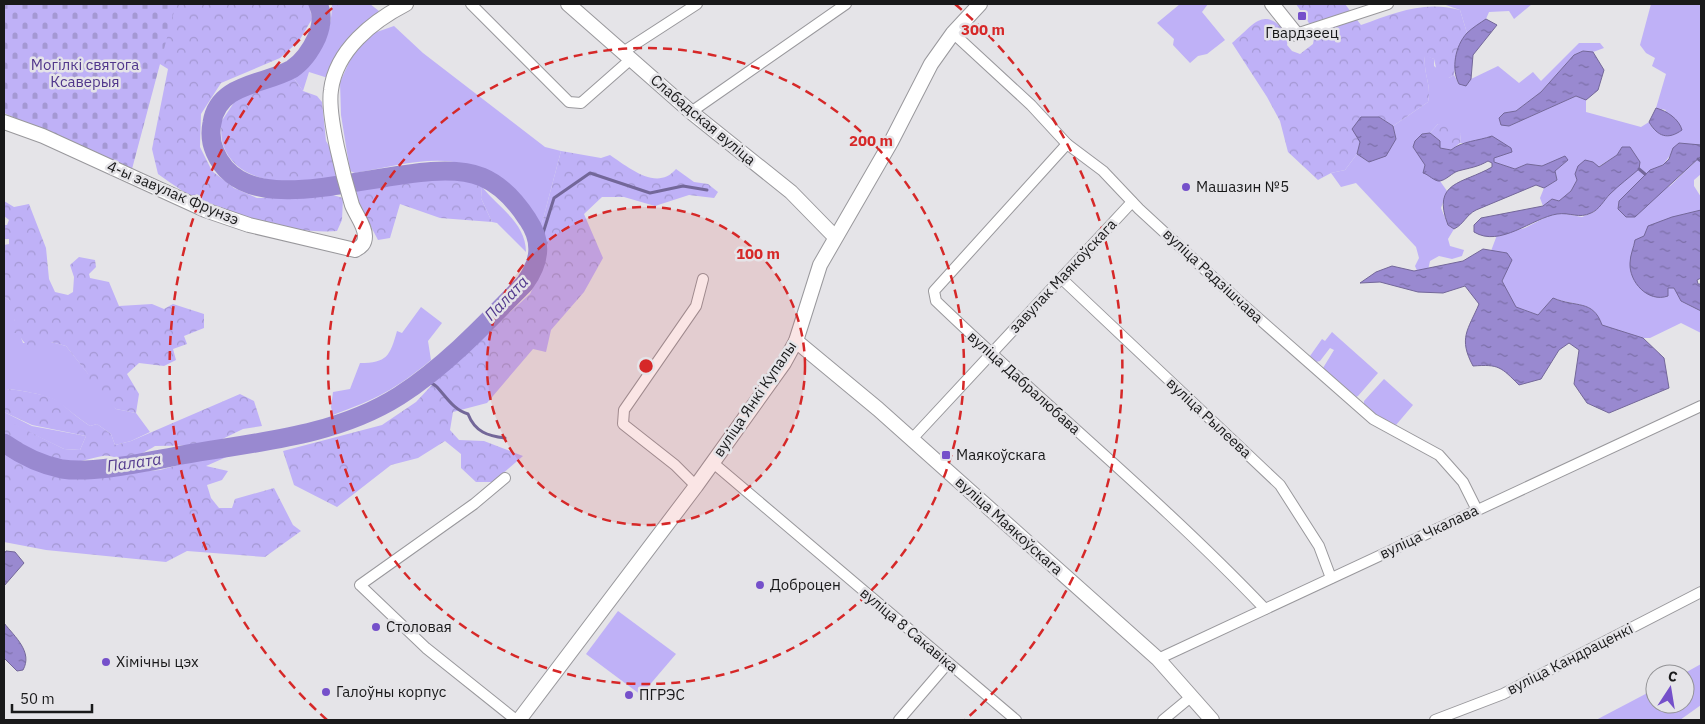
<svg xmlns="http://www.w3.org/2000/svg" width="1705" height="724" viewBox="0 0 1705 724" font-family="'IBM Plex Sans',sans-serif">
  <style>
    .grass { fill: #bfb1f7 }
    .forest { fill: url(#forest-crowns) }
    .cemetery { fill: url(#cemetery-stones) }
    .water { fill: url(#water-ripples); stroke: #736799 }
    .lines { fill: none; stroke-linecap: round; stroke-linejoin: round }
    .stream { stroke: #736799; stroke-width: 3 }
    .river { stroke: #9989d0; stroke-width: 19 }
    .street-casing { stroke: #99989c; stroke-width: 12 }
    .secondary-casing { stroke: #99989c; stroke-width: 16 }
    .street { stroke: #fff; stroke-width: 10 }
    .secondary { stroke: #fff; stroke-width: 14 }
    .ring { fill: none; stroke: #d62828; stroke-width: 2.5; stroke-dasharray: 9 6 }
    .poi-dot { fill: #7550ca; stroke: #e5e4e8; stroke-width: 2 }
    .labels { text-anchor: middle; stroke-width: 5; stroke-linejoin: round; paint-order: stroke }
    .poi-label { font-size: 15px; fill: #19191a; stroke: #e5e4e8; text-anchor: start }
    .park-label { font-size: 15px; fill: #50368b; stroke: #e5e4e8 }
    .street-label { font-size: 15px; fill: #19191a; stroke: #e5e4e8 }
    .water-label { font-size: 16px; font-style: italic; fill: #52398e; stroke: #e5e4e8 }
    .centre { fill: #d62828; stroke: #e5e4e8; stroke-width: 2.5 }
    .ring-label { font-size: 15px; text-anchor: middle; font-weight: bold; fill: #d62828; stroke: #e5e4e8; stroke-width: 5; stroke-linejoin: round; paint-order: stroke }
  </style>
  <defs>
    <pattern id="forest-crowns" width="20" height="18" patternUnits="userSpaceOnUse" patternTransform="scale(1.25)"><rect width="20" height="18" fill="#bfb1f7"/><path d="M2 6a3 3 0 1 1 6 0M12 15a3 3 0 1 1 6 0" fill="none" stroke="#a498d3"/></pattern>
    <pattern id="cemetery-stones" width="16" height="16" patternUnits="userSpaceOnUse" patternTransform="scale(1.25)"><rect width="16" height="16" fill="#bfb1f7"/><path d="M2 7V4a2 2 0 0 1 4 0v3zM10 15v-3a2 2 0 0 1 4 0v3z" fill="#a498d3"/></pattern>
    <pattern id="water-ripples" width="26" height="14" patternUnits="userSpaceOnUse" patternTransform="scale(1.25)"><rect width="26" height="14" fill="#9989d0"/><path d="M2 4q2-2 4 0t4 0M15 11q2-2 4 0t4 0" fill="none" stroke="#7c6fa8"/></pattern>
  </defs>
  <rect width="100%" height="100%" fill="#e5e4e8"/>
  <g class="grass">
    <path d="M332,4H370L379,11L361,28L328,78L309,72L303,91L293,77C318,59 332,35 332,4Z"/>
    <path d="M1180,4H1208L1202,12L1225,40L1207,54L1198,56L1190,63L1173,45L1174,39L1157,23Z"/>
    <path d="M1443,4H1532L1514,19L1509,11L1489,12L1486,19L1467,33L1460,10Z"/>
    <path d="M1651,4H1701V146L1679,143L1663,165L1650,170L1619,201L1618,209L1670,186L1701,156V174L1694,180V186L1701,197V210L1668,288H1674L1681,301L1701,311V333L1681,323L1650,338H1643L1601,325C1593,299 1575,307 1553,298L1538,315L1515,307L1502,281L1507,253L1491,251L1497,235L1525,228L1548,216L1560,213L1582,217L1594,212L1611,193L1622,147L1617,155L1577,180L1571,191L1559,201L1552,199L1543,206L1540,198L1544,188L1557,180L1555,171L1568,160L1542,166L1527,164L1515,169L1494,162L1493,158L1511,152L1492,136L1471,143H1460L1461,134L1438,124L1430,133L1422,134L1413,147L1422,159L1430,175L1440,181L1447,191L1441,208L1448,225L1454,229L1448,239L1450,246L1464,250L1462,256L1452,259L1439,256L1430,261L1428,270L1418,273L1415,266L1419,258L1416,247L1356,183L1341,187L1331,173L1345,170L1357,154L1369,162L1396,139L1393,126L1428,102C1432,85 1423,75 1425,55L1434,59V66L1449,78L1454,75L1459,84L1466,85L1471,79L1498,66L1519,83L1533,72L1541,81L1579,43H1600L1604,48L1593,52L1583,51L1574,55L1541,92L1516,111L1504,113L1499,118L1509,126L1576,96L1586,100V112L1641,127L1649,122L1653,128L1666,110L1656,108L1666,74L1652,66L1655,58L1646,53L1640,45Z"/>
    <path d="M394,26L423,53L545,147L561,151L541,227C529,213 517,197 503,184C457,146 409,164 355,173L350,171L341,115L340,82L352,56L368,35Z"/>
    <path d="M482,187C499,208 526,223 526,252L497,223L492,222L481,198Z"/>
    <path d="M4,296L10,301L15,321L23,343L51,342L66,346L116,409L136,413L150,432L131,441L115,445L111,434L97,424L90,426C78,418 69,410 58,402C50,395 15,389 4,389Z"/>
    <path d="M421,307L442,323L428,341L431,360C395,390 376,399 333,415L331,407L333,392L350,389L360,363C387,363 390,356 397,331L402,333Z"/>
    <path d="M1332,332L1378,373L1358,396L1354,398L1323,368L1334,350L1330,348L1320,361L1316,362L1310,356L1322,339L1325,341Z"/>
    <path d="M1384,379L1413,405L1396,425L1382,419L1364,405V401Z"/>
    <path d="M4,412L32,426L86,436L80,450L64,449L4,420Z"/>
    <path d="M618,611L676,654L641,695L586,654Z"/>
    <path d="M1701,664V705L1680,720H1596L1655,689V704H1685V674H1683Z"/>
  </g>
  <g class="forest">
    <path d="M4,4H309L312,19L299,41L280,58L221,83L201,114L200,147L212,171L234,188L257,198H291L326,193L343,198L342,220L337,231C305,234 236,221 207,206C190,197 174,185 158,174L152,149L168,69L147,56Z"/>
    <path d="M1296,4H1345L1361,25C1395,13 1423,0 1460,10L1467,33L1457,52L1454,75L1449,78L1438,76L1434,59L1425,56C1423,74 1432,85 1428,102L1393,126L1379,117L1360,142L1357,154L1345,170L1331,173L1318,180L1288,152L1280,121L1267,97L1232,43C1256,23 1263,5 1289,35L1287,45L1292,51L1300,54L1313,44L1315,32Z"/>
    <path d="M293,77L303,91L317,96L322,102L326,141L334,154L341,180C303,182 240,191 223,145C221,138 221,129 221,122L235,101L252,92Z"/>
    <path d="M1438,124L1455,126L1461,134L1460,143L1451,150L1440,148V141L1430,133Z"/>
    <path d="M561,151L601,158L610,155C628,167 657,192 676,169L694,182L708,184L718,192L714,198L689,195L655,206L624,197H602L584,214L603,258L584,292L551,330L546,352L533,349L487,403L453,412L450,430L459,440L484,441L523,456L493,482H476L461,468V454L445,441L418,458L391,465L337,507L294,485L283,451L382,425L416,402L445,371L530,294L542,269L545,248L541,227Z"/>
    <path d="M449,176L470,180L482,187L481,198L492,222L440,218L400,204L390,238L378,240L358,202L356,189Z"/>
    <path d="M4,201L14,207L29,204L46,248L49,279L55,292L68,295L73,292L74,277L70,265L79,257L95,260L96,267L89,274L90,278L109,282L119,306L152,304L164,309L173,304L204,314V328L184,336L187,344L173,349L176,360L164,366L139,363L127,374L139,394L136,413L116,409L89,386L88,374L66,346L51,342L47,348C32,348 26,348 18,333H6L7,325L15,321L8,309L10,301L4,296V245L9,244V239H4V225H7L9,220L4,216Z"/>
    <path d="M4,389C15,389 50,395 58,401C69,410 78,418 90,426L97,424L111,434L115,445L131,441L240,394L254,401L262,426L243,429L210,445L155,446C147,451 136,457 126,458C118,459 110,455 103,456C90,458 77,464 64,462C43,458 20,446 4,433V419L64,449L80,450L86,436L32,425L4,412Z"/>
    <path d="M4,452L43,470L62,476L81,477L160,470L227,452L231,455L206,466L228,471L222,480L207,485L211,498L219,508H232L235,499L274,488L293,525L301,531L265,557L187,551L166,562L46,550L4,542Z"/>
  </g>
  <path class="cemetery" d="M4,4H176L132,169L4,113Z"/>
  <g class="water">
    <path d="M1486,19L1497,25L1473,55L1471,79L1466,86L1459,84C1451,69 1455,46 1467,33C1472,28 1480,23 1486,19Z"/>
    <path d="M1583,51L1593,52L1604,70L1598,90L1586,100L1576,96L1509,126L1501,125L1499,118L1504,113L1516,111L1541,92L1574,55Z"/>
    <path d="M1656,108C1667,111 1679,119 1682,130C1668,140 1658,137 1649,122Z"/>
    <path d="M1361,117H1379L1393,126L1396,139L1386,156L1369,162L1357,154L1360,142L1352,129Z"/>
    <path d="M1430,133L1440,141V148L1451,150C1462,141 1478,141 1492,136L1511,148L1512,152L1494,158V162L1515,169L1527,164L1542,166L1565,156L1568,160L1555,171L1557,180L1544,188L1536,185L1476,210C1466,215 1464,224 1454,229L1448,225C1431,181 1463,184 1492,167V163L1488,161C1478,167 1469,168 1458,171C1452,173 1446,180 1440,181C1435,182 1428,174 1423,173L1425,165L1413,147L1415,141L1422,134Z"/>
    <path d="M1679,143L1701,145V156L1635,217H1626L1618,209L1619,201L1650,170L1663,165L1669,159L1673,148Z"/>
    <path d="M1622,147H1630L1640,162L1639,169C1630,177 1619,185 1610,194C1604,200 1599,210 1591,213C1579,219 1570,212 1557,214C1532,218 1500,248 1474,232V225L1481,218L1543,206L1552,199L1559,201L1571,191L1577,180L1575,174L1578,166L1585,160L1593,162L1599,167L1617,155Z"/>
    <path d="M1701,210V278L1697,280L1698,284H1701V311L1681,301L1674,288H1668V296C1648,303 1629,282 1630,263C1630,255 1634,247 1635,240L1644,236L1648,226L1672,217Z"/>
    <path d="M1483,249L1507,253L1512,260L1502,281L1516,307L1538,315L1553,298C1576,308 1593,299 1602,325L1643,338L1664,358L1669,388L1609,413L1587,403L1574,384L1579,350L1569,343L1559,350L1541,379L1519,385C1501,367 1499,364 1473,366C1458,338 1468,330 1479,304L1465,286L1443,293L1418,292L1380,282L1360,283L1376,272L1392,266L1414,271L1463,261Z"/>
    <path d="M6,551L15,552L24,563L4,586V554Z"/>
    <path d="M4,623C15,637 33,652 23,670L17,671L4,658Z"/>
  </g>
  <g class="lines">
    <g class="stream">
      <path d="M1698,159L1701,161"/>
      <path d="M1639,169L1645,174"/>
      <path d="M539,246L554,198L590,173L650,193L683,186L707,190"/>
      <path d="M422,379C427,381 433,383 437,387C447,398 454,410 468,414C475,432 488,436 505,438"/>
    </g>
    <path class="river" d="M4,443C21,455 42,465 62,469C95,474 149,461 182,455C255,442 334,437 399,396C446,366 487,322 525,283C540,262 543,242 528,220C517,203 501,185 482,177C414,148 251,237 215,152C211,143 210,133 212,123C218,83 264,85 292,69C304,61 311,50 317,37C321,27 323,14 318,4"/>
    <defs>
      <g id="street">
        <path d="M471,4L569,102L581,103L631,59"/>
        <path d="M953,33L1031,105L1067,144L1103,171L1139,209L1240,302L1373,419L1439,455L1463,482L1477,510"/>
        <path d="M1296,34L1388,4"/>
        <path d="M623,52L697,4"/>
        <path d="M691,112L846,4"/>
        <path d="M1067,144L934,291L936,301C1044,405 1161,500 1265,609"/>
        <path d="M1062,279L1280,485L1319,546L1331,578"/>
        <path d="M912,439L1132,202"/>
        <path d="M712,462L1016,720"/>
        <path d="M505,478L474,504L360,585L426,648L516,720"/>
        <path d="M696,486L675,465L623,424L624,410L696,306L703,279"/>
        <path d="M1158,659L1701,406"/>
        <path d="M899,720L948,663"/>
        <path d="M1163,720L1192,696"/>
        <path d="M1435,720L1503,694L1701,592"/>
      </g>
      <g id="secondary">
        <path d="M568,4L691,112L791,192L835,237"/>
        <path d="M1272,4L1296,34"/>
        <path d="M4,122L43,136L205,210L249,225L355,250C361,247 365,244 365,236C365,226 356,215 352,205C344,179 327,115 331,90C336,50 373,21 406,4"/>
        <path d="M796,341L878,409L1158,659L1212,720"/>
        <path d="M519,720L696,486L784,363L796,341L820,265L891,142L931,64L953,33L980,4"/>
      </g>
    </defs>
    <use href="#street" class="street-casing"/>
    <use href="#secondary" class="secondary-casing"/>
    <use href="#street" class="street"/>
    <use href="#secondary" class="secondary"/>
  </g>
  <circle cx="646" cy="366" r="159" fill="#d62828" fill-opacity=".12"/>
  <g class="ring">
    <circle cx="646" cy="366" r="159"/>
    <circle cx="646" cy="366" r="318"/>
    <path d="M327 720A476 476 0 0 1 337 4M955 4A476 476 0 0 1 965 720"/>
  </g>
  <g class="poi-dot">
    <rect x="1297" y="11" width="10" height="10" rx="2.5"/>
    <circle cx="1186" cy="187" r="5"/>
    <rect x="941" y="450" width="10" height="10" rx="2.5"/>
    <circle cx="760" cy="585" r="5"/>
    <circle cx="376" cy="627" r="5"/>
    <circle cx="106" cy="662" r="5"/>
    <circle cx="326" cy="692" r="5"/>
    <circle cx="629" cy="695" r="5"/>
  </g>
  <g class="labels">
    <g class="poi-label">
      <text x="1302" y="38" text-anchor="middle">Гвардзеец</text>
      <text x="1196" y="192">Машазин №5</text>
      <text x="956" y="460">Маякоўскага</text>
      <text x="770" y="590">Доброцен</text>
      <text x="386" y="632">Столовая</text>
      <text x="116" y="667">Хімічны цэх</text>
      <text x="336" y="697">Галоўны корпус</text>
      <text x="639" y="700">ПГРЭС</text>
    </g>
    <g class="park-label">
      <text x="85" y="70">Могілкі святога<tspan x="85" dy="17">Ксаверыя</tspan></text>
    </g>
    <g class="street-label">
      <text transform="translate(703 120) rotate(40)" y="5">Слабадская вуліца</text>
      <text transform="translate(173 193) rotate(23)" y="5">4-ы завулак Фрунзэ</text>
      <text transform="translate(1063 276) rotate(-47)" y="5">завулак Маякоўскага</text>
      <text transform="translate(1213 276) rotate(43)" y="5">вуліца Радзішчава</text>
      <text transform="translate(1024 383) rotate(42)" y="5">вуліца Дабралюбава</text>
      <text transform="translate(755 399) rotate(-56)" y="5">вуліца Янкі Купалы</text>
      <text transform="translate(1209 418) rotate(43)" y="5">вуліца Рылеева</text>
      <text transform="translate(1009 526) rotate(42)" y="5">вуліца Маякоўскага</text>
      <text transform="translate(1429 532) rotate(-25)" y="5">вуліца Чкалава</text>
      <text transform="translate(909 630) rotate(40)" y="5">вуліца 8 Сакавіка</text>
      <text transform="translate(1570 659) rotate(-27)" y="5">вуліца Кандраценкі</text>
    </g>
    <g class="water-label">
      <text transform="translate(506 298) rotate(-46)" y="6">Палата</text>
      <text transform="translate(134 462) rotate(-8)" y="6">Палата</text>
    </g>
  </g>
  <circle cx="646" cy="366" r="8" class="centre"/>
  <g class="ring-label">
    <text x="983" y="35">300 m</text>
    <text x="871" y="146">200 m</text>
    <text x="758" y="259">100 m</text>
  </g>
  <rect width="1705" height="724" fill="none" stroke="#19191a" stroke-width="10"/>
  <g transform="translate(1670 689) rotate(12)"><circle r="24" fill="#e5e4e8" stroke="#939396"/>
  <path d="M0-4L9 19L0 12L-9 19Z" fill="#7550ca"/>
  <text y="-8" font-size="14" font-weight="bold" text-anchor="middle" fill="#19191a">С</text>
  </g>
  <path d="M12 704v8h80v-8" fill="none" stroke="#19191a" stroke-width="2.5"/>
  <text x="20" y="704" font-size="15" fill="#19191a" stroke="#e5e4e8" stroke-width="4" paint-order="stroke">50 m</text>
</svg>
